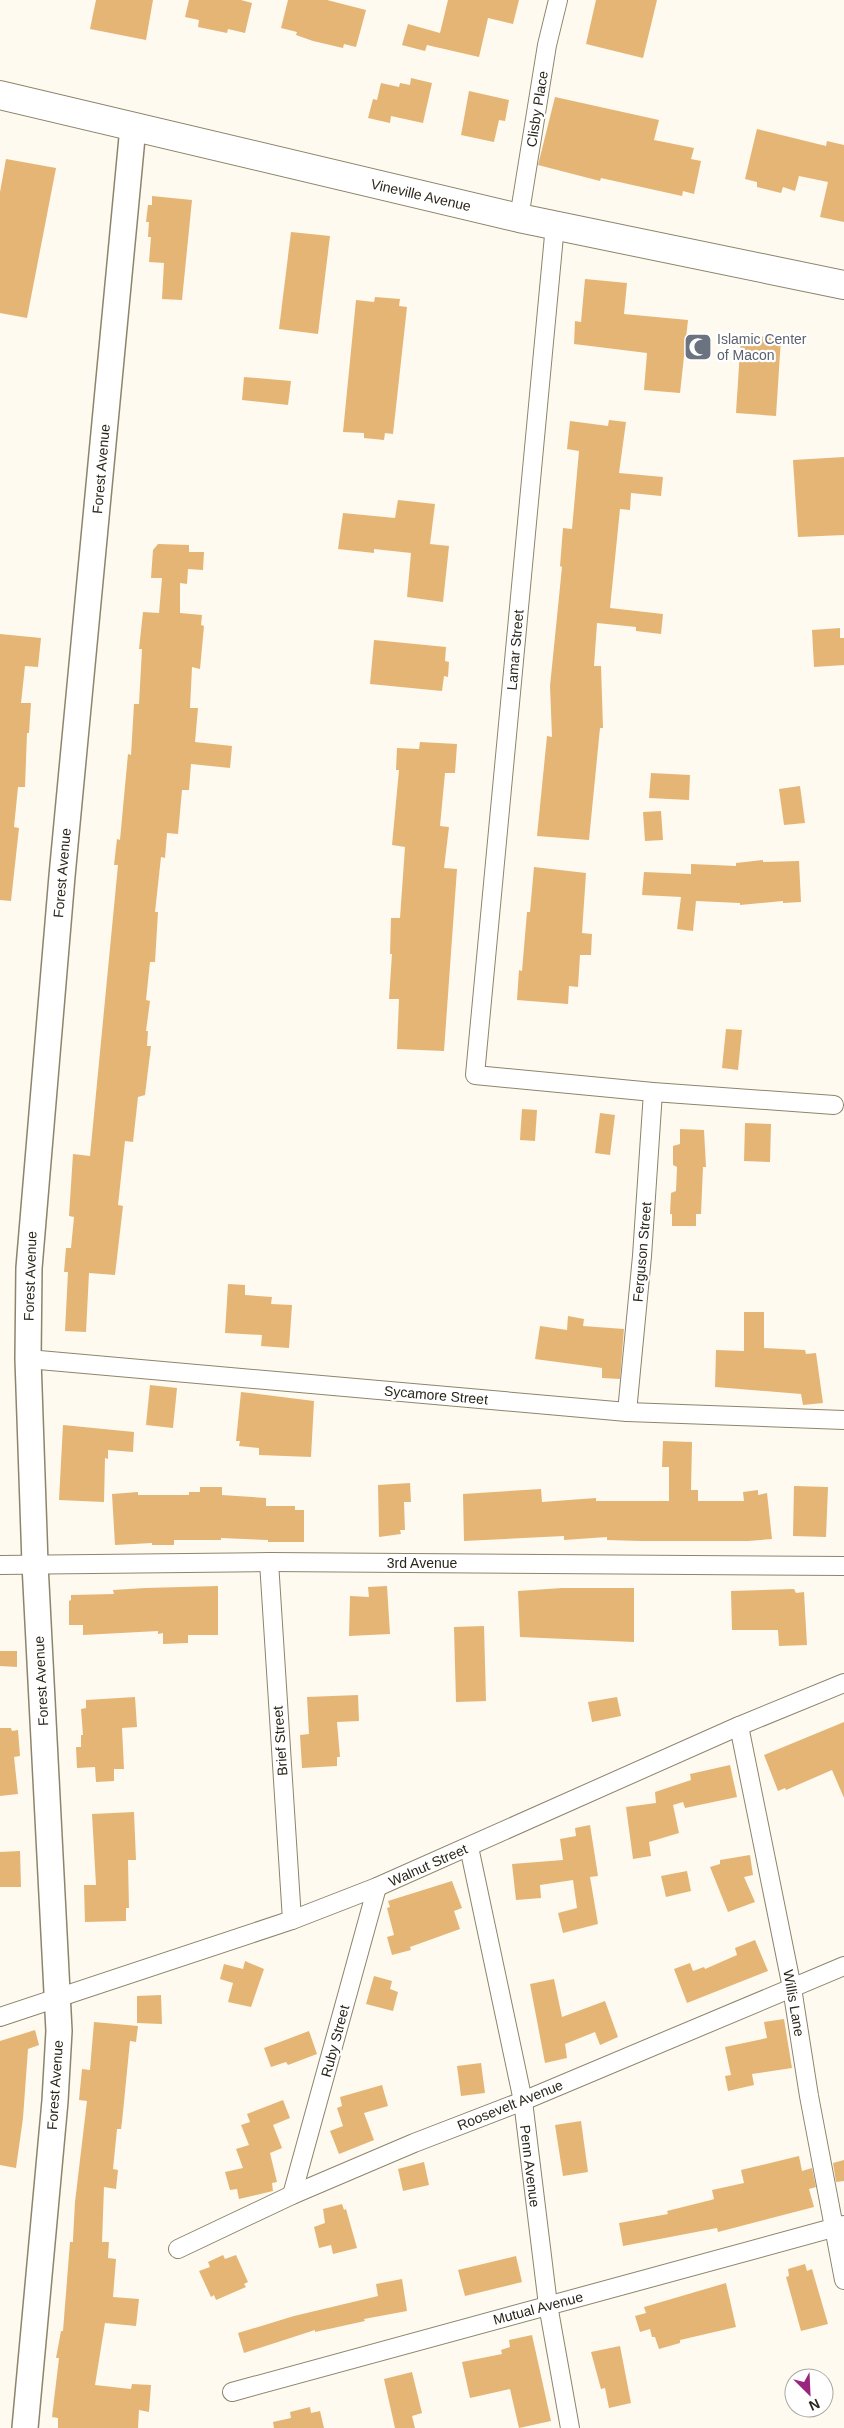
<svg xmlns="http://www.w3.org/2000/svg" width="844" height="2428" viewBox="0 0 844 2428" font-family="Arial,sans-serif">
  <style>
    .building { fill: #e5b575 }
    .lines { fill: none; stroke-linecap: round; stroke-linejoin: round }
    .street-casing { stroke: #8e846b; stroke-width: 20 }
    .secondary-casing { stroke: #8e846b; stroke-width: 28 }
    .primary-casing { stroke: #8e846b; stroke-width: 30 }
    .street { stroke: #fff; stroke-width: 18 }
    .secondary { stroke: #fff; stroke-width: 25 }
    .primary { stroke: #fff; stroke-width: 28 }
    .labels { text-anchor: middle; stroke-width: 4.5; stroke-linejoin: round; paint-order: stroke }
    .street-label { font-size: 14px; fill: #2a261b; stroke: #fff }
    .worship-label { font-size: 14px; fill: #5b616d; stroke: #fff; text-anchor: start }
  </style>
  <rect width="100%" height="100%" fill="#fefaef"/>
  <g class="building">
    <path d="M96,0H153L146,40L90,29Z"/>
    <path d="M189,0H241L252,3L245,33L228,29L227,33L198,27L199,20L185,17Z"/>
    <path d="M288,0H327L366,10L356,47L344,44L343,48L313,41L296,35L297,32L281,28Z"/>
    <path d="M448,0H519L513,24L488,18L479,57L427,45L425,51L402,45L408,24L440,33Z"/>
    <path d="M596,0H657L643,58L586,44Z"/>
    <path d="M411,78L432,83L423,123L391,116L390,123L368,118L373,99L377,100L381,83L399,87L400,83L410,85Z"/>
    <path d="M469,91L509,100L505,121L499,120L494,142L461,135Z"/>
    <path d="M555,97L659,120L654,140L694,148L691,159L701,161L694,194L683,191L682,196L601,178L600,181L538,165Z"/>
    <path d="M757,129L826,146L827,141L844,145V222L820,217L828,182L799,176L795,191L783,187L781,193L757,187V182L745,179Z"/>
    <path d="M6,159L56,168L27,318L0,313V192Z"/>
    <path d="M152,196L192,200L182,300L162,299L164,263L149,262L151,237H148L149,222H146L148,205H152Z"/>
    <path d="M291,232L330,236L318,334L279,329Z"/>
    <path d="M585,279L627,283L624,314L688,320L680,393L644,390L647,353L574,344L575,321L581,322Z"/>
    <path d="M375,297L400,299L399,306L407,307L393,434L385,433L384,440L364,438V433L343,432L356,300L374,302Z"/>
    <path d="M741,335L781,338L776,416L736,413Z"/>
    <path d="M244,377L291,381L288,405L242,400Z"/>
    <path d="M609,420L626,422L619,473L663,477L661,496L631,493L630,510L620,509L610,608L663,614L661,634L636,631V627L597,623L594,666H601L603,728H600L589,840L537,836L547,736L552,737L550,686L562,567L560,566L563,528L572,529L579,451L567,449L570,421L608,426Z"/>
    <path d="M844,457V535L798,537L793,460Z"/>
    <path d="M398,500L435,504L430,544L449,546L443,602L407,597L411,553L374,549V553L338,549L343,513L395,518Z"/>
    <path d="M158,544L189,545V552H204L203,570L188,569L187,584L180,583V613L202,615L201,625L204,626L200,669L192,667L190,708H198L195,742L232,746L230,768L191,764L189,790H182L178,834L167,833L165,858L161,857L155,912H158L155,962H150L146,1000L150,1001L146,1031H148L147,1046H151L145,1095L138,1097L133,1142L125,1141L118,1205L123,1206L115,1275L89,1273L86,1332L65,1331L68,1272H64L66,1248H71L74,1217L69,1216L73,1154L90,1156L118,865H114L117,839L120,840L128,754L131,755L134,704H139L142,649H139L143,612L159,613L162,578H151L153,550Z"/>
    <path d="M840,628V638H844V665L814,667L812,630Z"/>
    <path d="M0,634L41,638L38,667L25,666L21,703H31L29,733H27L25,787H18L14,827L19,828L11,901L0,900Z"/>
    <path d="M374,640L446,647L445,661L449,662L448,677L444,676L442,691L370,684Z"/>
    <path d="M420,742L457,744L455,773H445L440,826L449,827L444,868L457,869L444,1051L397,1049L399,999H389L392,954H390L391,918H400L405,847L392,845L399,770H396L397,748L419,749Z"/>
    <path d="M651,773L690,775L689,800L649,798Z"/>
    <path d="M800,786L805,823L784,825L779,789Z"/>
    <path d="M661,811L663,840L645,841L643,812Z"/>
    <path d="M763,860V862L799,861L801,902L783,903V901L740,905V903L696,901L693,931L677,929L681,897L642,895L644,872L691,874V864L736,866V863Z"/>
    <path d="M534,867L586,873L582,933L592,934L591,955H580L578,987L569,986L568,1004L517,1000L519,970L522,971L527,912H530Z"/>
    <path d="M726,1029L742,1030L738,1070L722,1068Z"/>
    <path d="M522,1109L537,1110L535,1141L520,1140Z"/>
    <path d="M600,1113L615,1115L610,1155L595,1153Z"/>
    <path d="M745,1123L771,1124L770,1162L744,1161Z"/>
    <path d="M680,1129L704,1130L706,1167H703L701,1214H696V1226H672V1214H670L671,1193L676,1191L677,1167L673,1165V1146L680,1144Z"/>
    <path d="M228,1284L245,1285V1295L272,1297L271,1304L292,1305L289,1348L261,1346L262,1335L225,1333Z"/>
    <path d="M744,1312H764V1348L805,1350L806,1354L816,1353L823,1403L803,1405L801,1394L715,1387L716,1350L744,1351Z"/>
    <path d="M568,1316L584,1319L583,1326L624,1329L620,1379L602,1378V1368L535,1359L540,1326L567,1330Z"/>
    <path d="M150,1385L177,1388L173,1428L146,1425Z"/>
    <path d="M241,1392L314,1401L311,1457L259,1455V1448L239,1446L240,1441H236Z"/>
    <path d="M63,1425L134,1432L133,1452L108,1450V1459L105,1458L104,1502L59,1500Z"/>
    <path d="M663,1441L692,1442L691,1490H698V1501H744L743,1492L758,1490V1495L767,1493L772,1539L748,1541H641L607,1540V1537L564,1540V1536L464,1541L463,1494L541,1489L542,1502L596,1498V1501H669V1467H662Z"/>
    <path d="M410,1483L411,1502H404L405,1530H400L401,1534L379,1537L378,1485Z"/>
    <path d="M794,1486L828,1487L826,1537L793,1536Z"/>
    <path d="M200,1487H222V1495L266,1498V1506H295V1510H304V1542H268V1540L221,1538V1540H174V1545H152V1543L115,1545L112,1494L138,1492V1495H189V1492H200Z"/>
    <path d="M218,1586V1635H188V1643L163,1644V1633L158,1634V1631L83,1635V1625H69V1601L71,1600V1595L114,1594L113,1590L145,1588Z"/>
    <path d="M387,1586L390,1634L349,1636L350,1596L369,1597L368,1587Z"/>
    <path d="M562,1588H634V1642L520,1637L518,1591Z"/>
    <path d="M794,1589L796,1593L804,1592L807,1645L779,1646L778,1630H732L731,1591Z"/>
    <path d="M484,1626L486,1701L456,1702L454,1627Z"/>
    <path d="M0,1651H17V1667L0,1666Z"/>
    <path d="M358,1695L359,1721L337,1722L340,1757H337V1766L302,1768L300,1735L309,1734L307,1697Z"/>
    <path d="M135,1697L137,1727L122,1728L124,1769H114V1781L96,1782L95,1767L77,1768L76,1747H81V1735H83L81,1709L86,1708V1700Z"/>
    <path d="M617,1697L621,1716L592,1722L588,1702Z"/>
    <path d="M844,1722V1798L832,1770L786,1790L785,1788L778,1791L764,1755Z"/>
    <path d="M0,1728H11L12,1731L18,1730L20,1756L14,1757L18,1794L0,1796Z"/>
    <path d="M730,1765L737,1797L685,1808L683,1802L673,1805L679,1833L649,1842L651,1856L633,1859L626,1807L656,1803L655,1792L691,1780L690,1774Z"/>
    <path d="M134,1812L136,1860H128L129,1908H126V1921L85,1922L84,1885H96L92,1814Z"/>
    <path d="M590,1825L598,1876L590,1877L598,1924L563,1933L558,1913L577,1908L573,1880L540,1885L541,1898L516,1900L512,1864L563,1860L560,1839L576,1836L575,1828Z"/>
    <path d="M20,1851L21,1887H0V1852Z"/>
    <path d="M750,1855L753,1875L744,1877L755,1902L728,1912L710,1867L720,1864V1860Z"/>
    <path d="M687,1871L691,1891L666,1897L661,1876Z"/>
    <path d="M452,1881L462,1908L454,1911L460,1929L410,1947L411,1950L392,1955L387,1937L394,1935L387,1908L390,1907L388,1901Z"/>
    <path d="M755,1940L768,1971L687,2003L674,1969L690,1963L693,1971L704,1967L705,1969L737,1955L735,1948Z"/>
    <path d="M245,1961L264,1969L251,2007L228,2002L233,1983L220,1979L224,1964L243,1969Z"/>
    <path d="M374,1976L392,1981L390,1989L398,1992L393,2011L366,2004Z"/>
    <path d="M554,1979L562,2017L605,2001L618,2037L600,2045L595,2032L565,2044L567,2058L545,2063L530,1984Z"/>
    <path d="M161,1995L162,2024L137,2023V1996Z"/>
    <path d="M784,2019L792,2068L752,2074L754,2085L728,2091L725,2076L731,2075L725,2047L767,2038L764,2022Z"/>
    <path d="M94,2022L138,2026L136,2042L130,2041L122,2122L121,2129H117L113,2169L118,2170L116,2189L104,2187L102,2242H109L108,2258L116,2259L113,2297L139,2299L136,2326L105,2323L95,2385L131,2389L132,2384L151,2385L149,2412L139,2410L138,2428H58V2418L52,2417L59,2358H56L61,2331H63L70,2242H73V2239L75,2202L87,2101L79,2100L82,2069L90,2070Z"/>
    <path d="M35,2030L39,2045L28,2049L23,2118L16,2168L0,2165V2041Z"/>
    <path d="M309,2031L317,2054L288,2065L286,2062L271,2067L264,2048Z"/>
    <path d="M481,2063L485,2093L461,2096L457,2066Z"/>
    <path d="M382,2085L388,2106L364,2113L374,2140L339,2154L330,2131L343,2126L337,2108L342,2106L340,2097Z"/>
    <path d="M283,2100L290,2118L273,2125L282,2148L270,2153L277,2182L272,2183L273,2191L239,2199L237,2189L230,2190L225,2172L243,2168L236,2149L249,2145L241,2125L250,2122L247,2114Z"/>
    <path d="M581,2121L588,2172L563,2176L555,2125Z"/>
    <path d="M799,2156L802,2171L812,2168L816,2187L809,2189L814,2207L718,2232L717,2228L623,2246L619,2223L668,2214L667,2211L711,2200L714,2199L712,2190L744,2183L741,2170Z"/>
    <path d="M844,2160V2181L836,2182L833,2163Z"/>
    <path d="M424,2162L429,2185L403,2191L398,2169Z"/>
    <path d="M342,2204L344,2210L346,2209L357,2248L333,2254L331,2245L319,2248L314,2227L325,2223L323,2209Z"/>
    <path d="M223,2255L225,2259L236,2255L248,2282L244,2284L246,2287L216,2300L214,2295L211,2297L199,2271L210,2267L208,2262Z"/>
    <path d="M516,2256L522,2282L465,2296L458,2270Z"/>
    <path d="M805,2264L807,2271L812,2269L828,2324L801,2331L786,2277L789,2276L788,2269Z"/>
    <path d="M402,2279L407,2311L364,2319L365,2321L315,2332V2330L244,2353L238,2333L294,2316L378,2296L376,2284Z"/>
    <path d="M726,2283L736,2327L680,2340V2343L659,2349L655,2337H652L650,2329L640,2332L635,2316L646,2313L644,2307Z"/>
    <path d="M532,2335L551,2421L519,2428L510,2389L470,2398L462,2362L502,2354L501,2350L510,2347L509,2340Z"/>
    <path d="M620,2346L631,2403L609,2408L605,2388L601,2389L591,2352Z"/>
    <path d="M412,2372L422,2413L412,2416L415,2428H395L384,2379Z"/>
    <path d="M310,2407L311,2413L320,2411L324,2428H274L273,2422L291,2418L290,2412Z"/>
  </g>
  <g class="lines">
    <defs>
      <g id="street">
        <path d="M519,218L547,45L558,0"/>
        <path d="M555,225L475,1075L653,1092L834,1105"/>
        <path d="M28,1359L627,1412L844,1420"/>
        <path d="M627,1412L642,1256L653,1092"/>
        <path d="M269,1562L292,1920"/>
        <path d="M0,1565L269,1562L844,1566"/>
        <path d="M739,1726L792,1988L809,2096L844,2280"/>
        <path d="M469,1847L523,2101L548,2305L570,2428"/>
        <path d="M0,2017L292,1920L377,1887L739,1726L844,1683"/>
        <path d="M292,2195L377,1887"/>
        <path d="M178,2249L292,2195L414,2143L523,2101L844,1966"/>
        <path d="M232,2392L844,2225"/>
      </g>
      <path id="secondary" d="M25,2428L55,2101L59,2031L35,1564L28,1359L29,1268L62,876L133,127"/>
      <path id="primary" d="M0,95L519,218L844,285"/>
    </defs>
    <use href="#street" class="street-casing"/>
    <use href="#secondary" class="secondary-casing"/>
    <use href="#primary" class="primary-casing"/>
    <use href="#street" class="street"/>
    <use href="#secondary" class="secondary"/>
    <use href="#primary" class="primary"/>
  </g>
  <defs>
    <symbol id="mosque-square" viewBox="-11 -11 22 22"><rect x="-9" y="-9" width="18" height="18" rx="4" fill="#6b7280" stroke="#fff"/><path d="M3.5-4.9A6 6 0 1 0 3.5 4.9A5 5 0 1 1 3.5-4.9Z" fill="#fff"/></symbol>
  </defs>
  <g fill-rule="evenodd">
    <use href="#mosque-square" x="682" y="331" width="32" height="32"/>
  </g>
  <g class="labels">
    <g class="street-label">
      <text transform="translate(537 109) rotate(-81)" y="5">Clisby Place</text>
      <text transform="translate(421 195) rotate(13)" y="5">Vineville Avenue</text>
      <text transform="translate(101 469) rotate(-85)" y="5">Forest Avenue</text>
      <text transform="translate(515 650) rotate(-85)" y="5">Lamar Street</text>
      <text transform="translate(62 873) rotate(-85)" y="5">Forest Avenue</text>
      <text transform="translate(642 1252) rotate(-85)" y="5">Ferguson Street</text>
      <text transform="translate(30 1276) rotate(-88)" y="5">Forest Avenue</text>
      <text transform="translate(436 1395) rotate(5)" y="5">Sycamore Street</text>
      <text x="422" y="1568">3rd Avenue</text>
      <text transform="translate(41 1681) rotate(-93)" y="5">Forest Avenue</text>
      <text transform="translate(280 1741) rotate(-94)" y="5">Brief Street</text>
      <text transform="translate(428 1865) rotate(-24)" y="5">Walnut Street</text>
      <text transform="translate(794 2003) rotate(80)" y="5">Willis Lane</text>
      <text transform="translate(335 2041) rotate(-75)" y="5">Ruby Street</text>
      <text transform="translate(55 2085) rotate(-86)" y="5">Forest Avenue</text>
      <text transform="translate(510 2105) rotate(-22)" y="5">Roosevelt Avenue</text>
      <text transform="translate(530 2166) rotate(83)" y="5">Penn Avenue</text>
      <text transform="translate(538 2308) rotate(-15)" y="5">Mutual Avenue</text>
    </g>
    <g class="worship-label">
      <text x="717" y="344">Islamic Center<tspan x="717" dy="16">of Macon</tspan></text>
    </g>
  </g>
  <g transform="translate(809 2393) rotate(156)"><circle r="24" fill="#ffffff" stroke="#aaa8a4"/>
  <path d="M0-4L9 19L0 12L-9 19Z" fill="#9b247e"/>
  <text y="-8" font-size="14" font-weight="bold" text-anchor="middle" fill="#2a261b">N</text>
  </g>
</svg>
